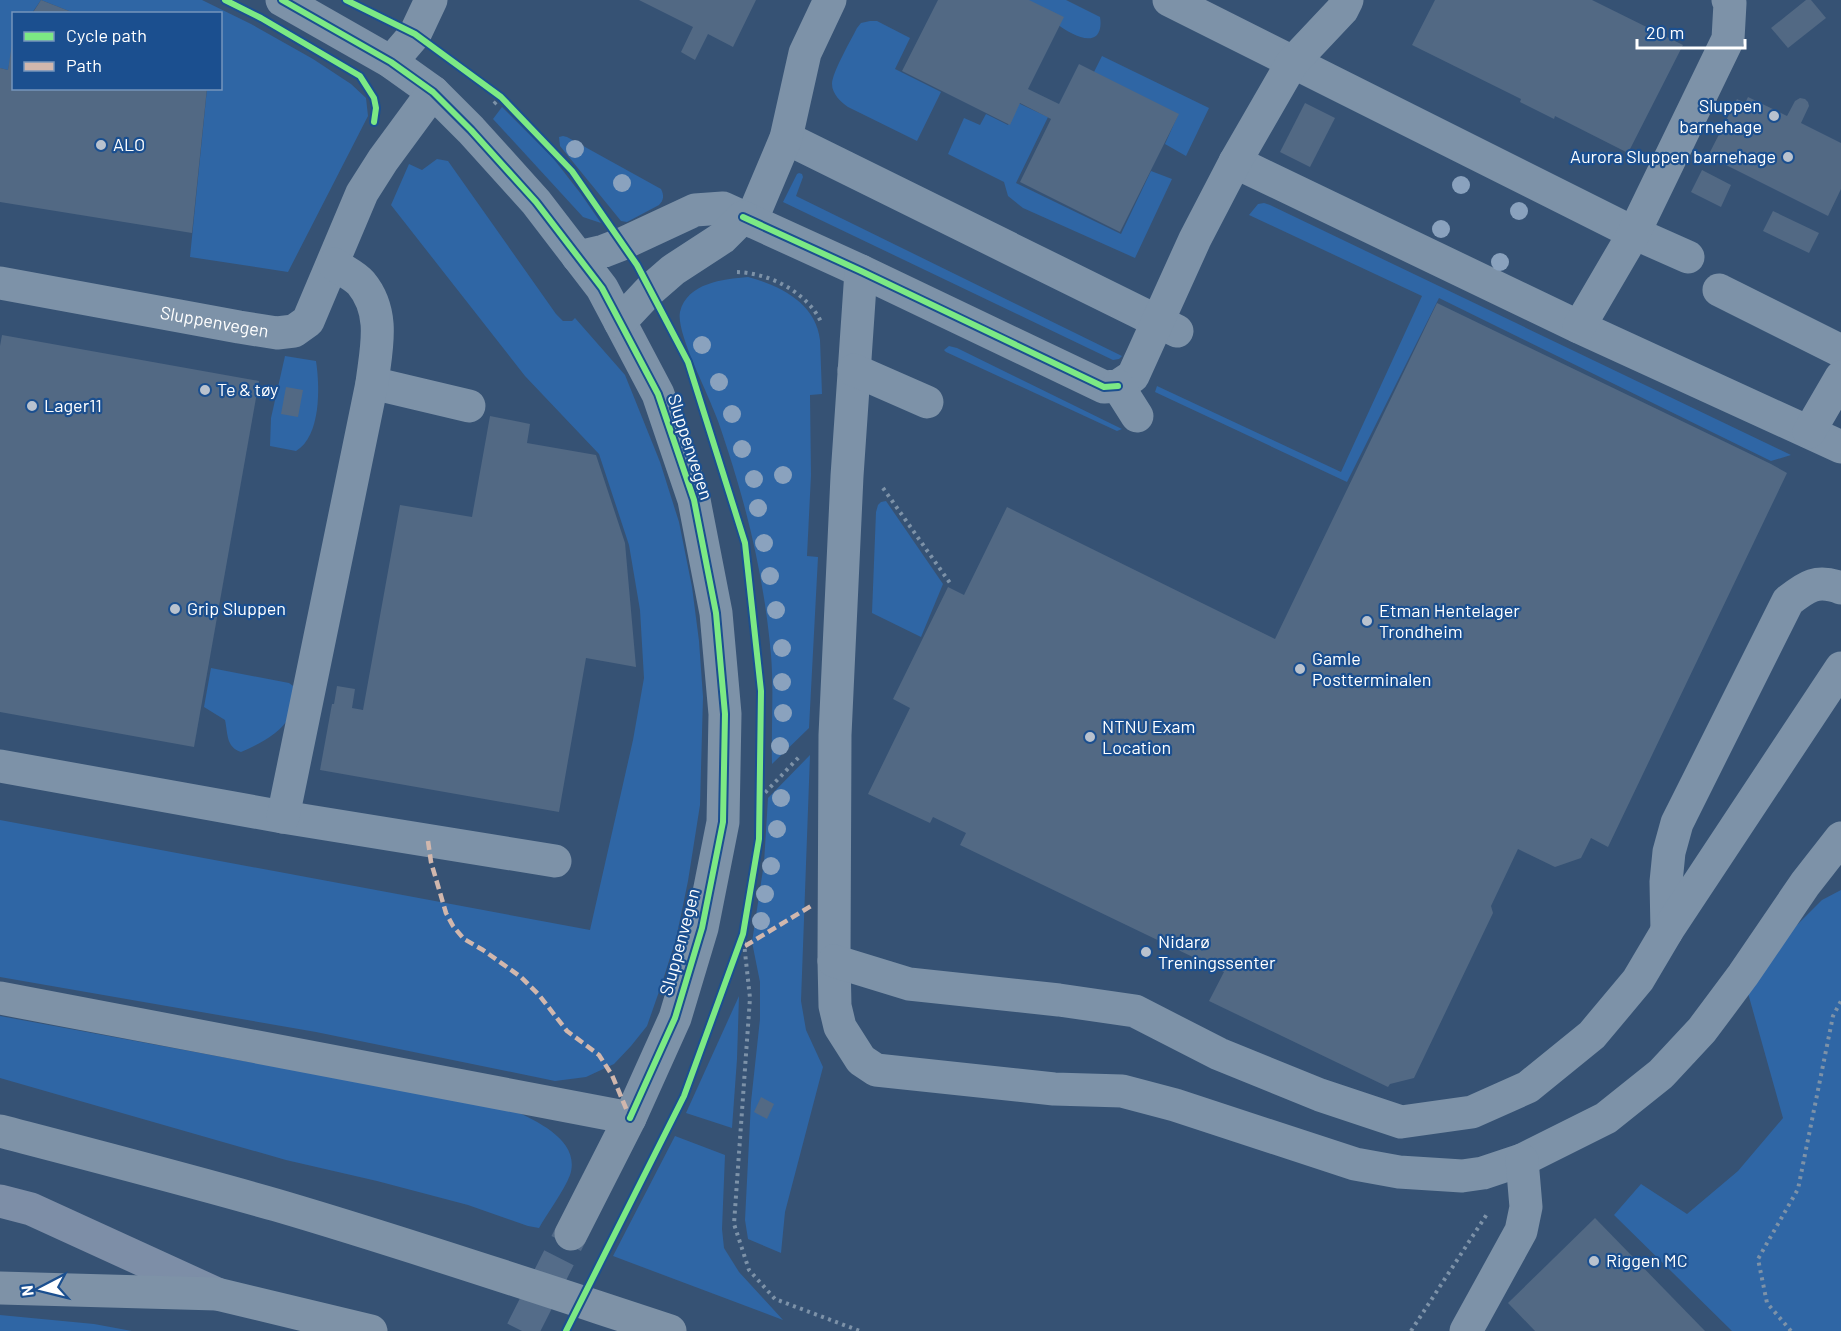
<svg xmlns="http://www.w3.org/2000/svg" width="1841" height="1331" viewBox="0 0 1841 1331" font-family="Barlow,sans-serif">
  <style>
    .green { fill: #2f66a5 }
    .building { fill: #526984 }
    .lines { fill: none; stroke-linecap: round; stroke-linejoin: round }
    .highway-tunnel { stroke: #546c89; stroke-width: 33; stroke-dasharray: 33 16; stroke-linecap: butt }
    .path { stroke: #7d92a8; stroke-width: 4; stroke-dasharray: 3 4.5; stroke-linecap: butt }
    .minor { stroke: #7d92a8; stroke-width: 33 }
    .major { stroke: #7d8ea7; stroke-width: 33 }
    .highway { stroke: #7e92a7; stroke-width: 33 }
    .quiet { stroke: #d1b7ad; stroke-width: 4.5; stroke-dasharray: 9 4.5; stroke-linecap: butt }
    .cycleway-casing { stroke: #1b4f8f; stroke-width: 10 }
    .cycleway { stroke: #7ce984; stroke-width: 6 }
    .tree { fill: #8aa2be }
    .poi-dot { fill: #b9c2ce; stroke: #1b4f8f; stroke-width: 2 }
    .labels { text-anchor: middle; stroke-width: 4.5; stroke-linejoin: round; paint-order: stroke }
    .poi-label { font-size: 18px; fill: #fff; stroke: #1b4f8f; text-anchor: start }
    .street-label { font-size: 18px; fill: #fff; stroke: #1b4f8f }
  </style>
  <rect width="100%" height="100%" fill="#365274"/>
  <g class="green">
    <path d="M0,0H202L251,24L313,59L351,84L366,98L368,116L288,272L190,257L207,89L220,88V14L74,13L41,0L32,13L14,14L13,44L8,70L0,68Z"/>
    <path d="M1028,0H1066L1100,17C1101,23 1101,30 1097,35C1082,50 1039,10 1028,0Z"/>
    <path d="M870,21H877L910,38L895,69L941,92L917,141L848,107C841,102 832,94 832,84C832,73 851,40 857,28L861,23Z"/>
    <path d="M1102,56L1209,108L1186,156L1165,144L1178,115L1093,74Z"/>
    <path d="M1018,103L1048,117L1016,183L1121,234L1151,171L1172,179L1135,258L1023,208L1008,196L1004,182L948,154L964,118L980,125L986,114L1008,125Z"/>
    <path d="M502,107L553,158L581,194L601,223L583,217L493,119Z"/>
    <path d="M563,136L567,137L661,189C664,195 664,200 659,205L627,222L621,221L560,146L559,137Z"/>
    <path d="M437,159L448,161L556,314L563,321H572L575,318L625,375L660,462L679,522L692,587L699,641L703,697L700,805L688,881L676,939L662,983L647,1026L631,1046L614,1064L586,1077L555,1081L316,1032L0,977V820L590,930L633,740L644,678L640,610L629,545L599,454L525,376L391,205L409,164L422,170Z"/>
    <path d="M799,173L802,174L803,177L796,196L1122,356L1119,359L1113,360L783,202L797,174Z"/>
    <path d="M1264,203L1270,205L1791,455L1771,461L1439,298L1347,482L1155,392L1157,386L1341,472L1422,296L1249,215L1258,204Z"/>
    <path d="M748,277C779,285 816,303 820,340L822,394L810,395L811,475L807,556L818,557L809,728L772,764C771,728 774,691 771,655C765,586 750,519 729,454C724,439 720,425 714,411C706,389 676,332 680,312C687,283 723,279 748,277Z"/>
    <path d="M949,346L957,348L1122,429L1117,431L946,352L944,350Z"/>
    <path d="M285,356L316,361C320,387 321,436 296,451L270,446L271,418Z"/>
    <path d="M886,501L943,584L921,637L872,613L876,512L878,505L881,502Z"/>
    <path d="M211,668L289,683L296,688C295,697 294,709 290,716C280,734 259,744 241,752C226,747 228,734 225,720L204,707Z"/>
    <path d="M810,755L801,1001L806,1030L823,1067L785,1212L781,1253L748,1239L745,1220L751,1102L760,1019V982L752,942L764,863L768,798Z"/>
    <path d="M1841,890V1331H1732L1614,1215L1641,1184L1687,1214L1738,1171L1783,1118L1746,986L1796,926L1822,900Z"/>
    <path d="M739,996L737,1059L732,1128L686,1113Z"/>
    <path d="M0,1016L515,1111C539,1122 581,1142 570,1175C564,1191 548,1212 539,1228L528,1226L468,1205L377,1181L286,1160L0,1078Z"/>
    <path d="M675,1136L725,1155L722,1229L724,1248L739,1272L783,1320L613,1256Z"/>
    <path d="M0,1315L94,1324L132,1331H0Z"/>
  </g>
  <g class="building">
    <path d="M41,0L74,13V14H32Z"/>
    <path d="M639,0H756L733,47L708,34L695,60L681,52L693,27Z"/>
    <path d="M938,0H1029L1064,17L1028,89L1059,104L1079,64L1179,114L1120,232L1020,182L1051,119L1020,103L1010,125L902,71Z"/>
    <path d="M1435,0H1592L1683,45L1628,153L1555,116L1554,119L1520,102L1521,99L1412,45Z"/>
    <path d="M1806,0H1811L1826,18L1788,48L1771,28Z"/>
    <path d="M12,44H14V88H207L192,233L0,202V68L8,70Z"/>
    <path d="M1748,97L1787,116L1795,101L1800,98L1805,99L1808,102L1809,106L1801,123L1841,143V189L1828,216L1708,156L1737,99L1745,103Z"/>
    <path d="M1305,103L1335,118L1310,167L1280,152Z"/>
    <path d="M1702,170L1731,185L1721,207L1691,192Z"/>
    <path d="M1773,211L1819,233L1809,253L1763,231Z"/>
    <path d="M1437,303L1771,464L1787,473L1608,847L1591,838L1581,858L1555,867L1518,849L1491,906L1493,913L1414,1078L1390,1084L1388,1087L1209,1001L1224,972L960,845L966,833L933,817L930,823L868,794L910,708L893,699L948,587L964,595L1007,507L1275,639Z"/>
    <path d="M2,335L259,381L194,747L0,712V346Z"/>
    <path d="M286,387L303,390L298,417L281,414Z"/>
    <path d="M490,416L530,424L527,443L596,455L625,543L636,667L586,658L559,812L320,770L332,704H334L337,686L355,689L352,708L363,710L400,505L472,517Z"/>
    <path d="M761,1097L774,1104L767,1119L754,1112Z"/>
    <path d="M1595,1218L1705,1331H1535L1508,1303Z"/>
  </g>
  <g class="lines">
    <path class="highway-tunnel" d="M522,1331L571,1234"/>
    <g class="path">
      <path d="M494,104L501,97"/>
      <path d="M737,272C769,273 807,292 821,322"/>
      <path d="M883,488L950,583"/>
      <path d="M760,798L800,756"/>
      <path d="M743,934L750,998L734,1224L749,1270L775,1299L860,1331"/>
      <path d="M1411,1331L1487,1214"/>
      <path d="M1791,1331L1767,1303L1758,1259L1798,1189L1833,1016L1841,1001"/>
    </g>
    <g class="minor">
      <path d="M282,0L391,62L433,92L471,130L536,202L602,288L620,322L658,394L694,500L716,613L725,714L723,822L702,928L675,1018L630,1118"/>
      <path d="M1169,0L1634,233L1688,257"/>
      <path d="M391,62L415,34L431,0"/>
      <path d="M786,138L1177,331"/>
      <path d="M1235,162L1579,327L1841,447"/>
      <path d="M751,221L786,138L805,53L830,0"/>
      <path d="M578,257L604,251L622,244L695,210L723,208L861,271L1104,387L1118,386L1133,376L1195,239L1235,162L1292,63L1342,10L1347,0"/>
      <path d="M861,271L847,476L835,735L834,961L835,1006L840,1027L861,1060L876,1070L1054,1089L1122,1091L1175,1105L1355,1164L1399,1172L1462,1176L1483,1173L1522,1160L1606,1118L1661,1074L1702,1030L1743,975L1805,884L1841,838"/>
      <path id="s1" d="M0,283L239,327L277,333L294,331L308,321L362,193L383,160L433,92"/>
      <path d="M1719,290L1841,351"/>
      <path d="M620,322L650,290L673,270L722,238L743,217"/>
      <path d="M1579,327L1634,233L1728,39L1730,3L1728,0"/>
      <path d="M854,370L927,402"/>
      <path d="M372,383L469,406"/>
      <path d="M1118,386L1137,416"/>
      <path d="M1809,432L1841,377"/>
      <path d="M0,766L283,817L555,861"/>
      <path d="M283,817L372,383C376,349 386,313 361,283C354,275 342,270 334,264"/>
      <path d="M1667,931L1666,882L1669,852L1677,823L1788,601C1807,586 1817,579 1841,588"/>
      <path d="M834,961L909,984L1059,1000L1135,1011L1219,1054L1320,1095L1401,1122L1472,1112L1528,1087L1592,1035L1638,980L1667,931L1841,668"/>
      <path d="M1466,1331L1521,1231L1526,1207L1522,1160"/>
    </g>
    <path class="major" d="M0,1201L31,1209L217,1294"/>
    <g class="highway">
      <path d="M0,998L630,1118L571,1234"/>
      <path d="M0,1131C92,1155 185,1179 276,1205C409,1244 539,1288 670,1331"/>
      <path d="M0,1288L217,1294L371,1331"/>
    </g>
    <g class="quiet">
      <path d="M428,841L431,862L446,913L453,926L464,939L483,950L521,977L539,995L567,1031L599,1055L612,1075L630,1118"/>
      <path d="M745,946L811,906"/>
    </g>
    <defs>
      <g id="cycleway">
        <path d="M225,0L261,18L360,76L374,98L376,108L374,122"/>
        <path d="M282,0L391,62L433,92L471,130L536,202L602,288L620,322L658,394L694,500L716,613L725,714L723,822L702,928L675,1018L630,1118"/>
        <path d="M346,0L415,34L501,97L572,171L637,265L688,362L745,543L761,691L759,839L743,934L684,1096L566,1331"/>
        <path d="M743,217L861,271L1104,387L1118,386"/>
      </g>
    </defs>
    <use href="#cycleway" class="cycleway-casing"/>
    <use href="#cycleway" class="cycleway"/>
  </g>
  <g class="tree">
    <circle cx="575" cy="149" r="9"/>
    <circle cx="622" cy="183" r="9"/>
    <circle cx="1461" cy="185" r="9"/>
    <circle cx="1519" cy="211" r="9"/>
    <circle cx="1441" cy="229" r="9"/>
    <circle cx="1500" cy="262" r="9"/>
    <circle cx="702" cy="345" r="9"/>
    <circle cx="719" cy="382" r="9"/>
    <circle cx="732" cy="414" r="9"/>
    <circle cx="742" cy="449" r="9"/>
    <circle cx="783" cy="475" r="9"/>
    <circle cx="754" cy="479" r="9"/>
    <circle cx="758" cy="508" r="9"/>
    <circle cx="764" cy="543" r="9"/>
    <circle cx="770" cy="576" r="9"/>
    <circle cx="776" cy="610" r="9"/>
    <circle cx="782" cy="648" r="9"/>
    <circle cx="782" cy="682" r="9"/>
    <circle cx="783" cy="713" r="9"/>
    <circle cx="780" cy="746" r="9"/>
    <circle cx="781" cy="798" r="9"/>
    <circle cx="777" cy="829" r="9"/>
    <circle cx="771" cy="866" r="9"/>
    <circle cx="765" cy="894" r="9"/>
    <circle cx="761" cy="921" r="9"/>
  </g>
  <g class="poi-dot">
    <circle cx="1774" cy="116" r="6"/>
    <circle cx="101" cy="145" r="6"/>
    <circle cx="1788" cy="157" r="6"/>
    <circle cx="205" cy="390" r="6"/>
    <circle cx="32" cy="406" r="6"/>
    <circle cx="175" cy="609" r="6"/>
    <circle cx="1367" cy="621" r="6"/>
    <circle cx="1300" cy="669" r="6"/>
    <circle cx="1090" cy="737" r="6"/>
    <circle cx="1146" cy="952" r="6"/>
    <circle cx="1594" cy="1261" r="6"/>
  </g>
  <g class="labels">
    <g class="poi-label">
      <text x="1762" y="112" text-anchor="end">Sluppen<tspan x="1762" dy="21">barnehage</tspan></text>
      <text x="113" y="151">ALO</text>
      <text x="1776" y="163" text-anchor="end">Aurora Sluppen barnehage</text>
      <text x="217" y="396">Te &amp; tøy</text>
      <text x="44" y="412">Lager11</text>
      <text x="187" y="615">Grip Sluppen</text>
      <text x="1379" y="617">Etman Hentelager<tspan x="1379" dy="21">Trondheim</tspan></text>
      <text x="1312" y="665">Gamle<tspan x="1312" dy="21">Postterminalen</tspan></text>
      <text x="1102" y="733">NTNU Exam<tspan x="1102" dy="21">Location</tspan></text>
      <text x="1158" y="948">Nidarø<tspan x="1158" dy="21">Treningssenter</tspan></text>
      <text x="1606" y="1267">Riggen MC</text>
    </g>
    <g class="street-label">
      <text dy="6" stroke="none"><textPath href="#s1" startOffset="218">Sluppenvegen</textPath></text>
      <text transform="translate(690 447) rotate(72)" y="6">Sluppenvegen</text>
      <text transform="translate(680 942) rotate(-75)" y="6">Sluppenvegen</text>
    </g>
  </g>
  <rect x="12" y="12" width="210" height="78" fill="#1b4f8f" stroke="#7695bc" stroke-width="1.5"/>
  <rect x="24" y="32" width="30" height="9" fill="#7ce984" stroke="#7695bc" stroke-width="1.5"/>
  <text x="66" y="42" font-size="18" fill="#ffffff">Cycle path</text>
  <rect x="24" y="62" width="30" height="9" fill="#d1b7ad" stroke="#7695bc" stroke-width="1.5"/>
  <text x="66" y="72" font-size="18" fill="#ffffff">Path</text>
  <g transform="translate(42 1289) rotate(263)" stroke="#1b4f8f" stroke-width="4.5" paint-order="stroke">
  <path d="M0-4.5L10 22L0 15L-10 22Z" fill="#ffffff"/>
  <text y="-9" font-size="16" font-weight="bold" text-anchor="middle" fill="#ffffff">N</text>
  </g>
  <path d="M1637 39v9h108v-9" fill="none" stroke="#ffffff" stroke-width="3"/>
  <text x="1646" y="39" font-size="18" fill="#ffffff" stroke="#1b4f8f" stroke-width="4.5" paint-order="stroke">20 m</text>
</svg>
